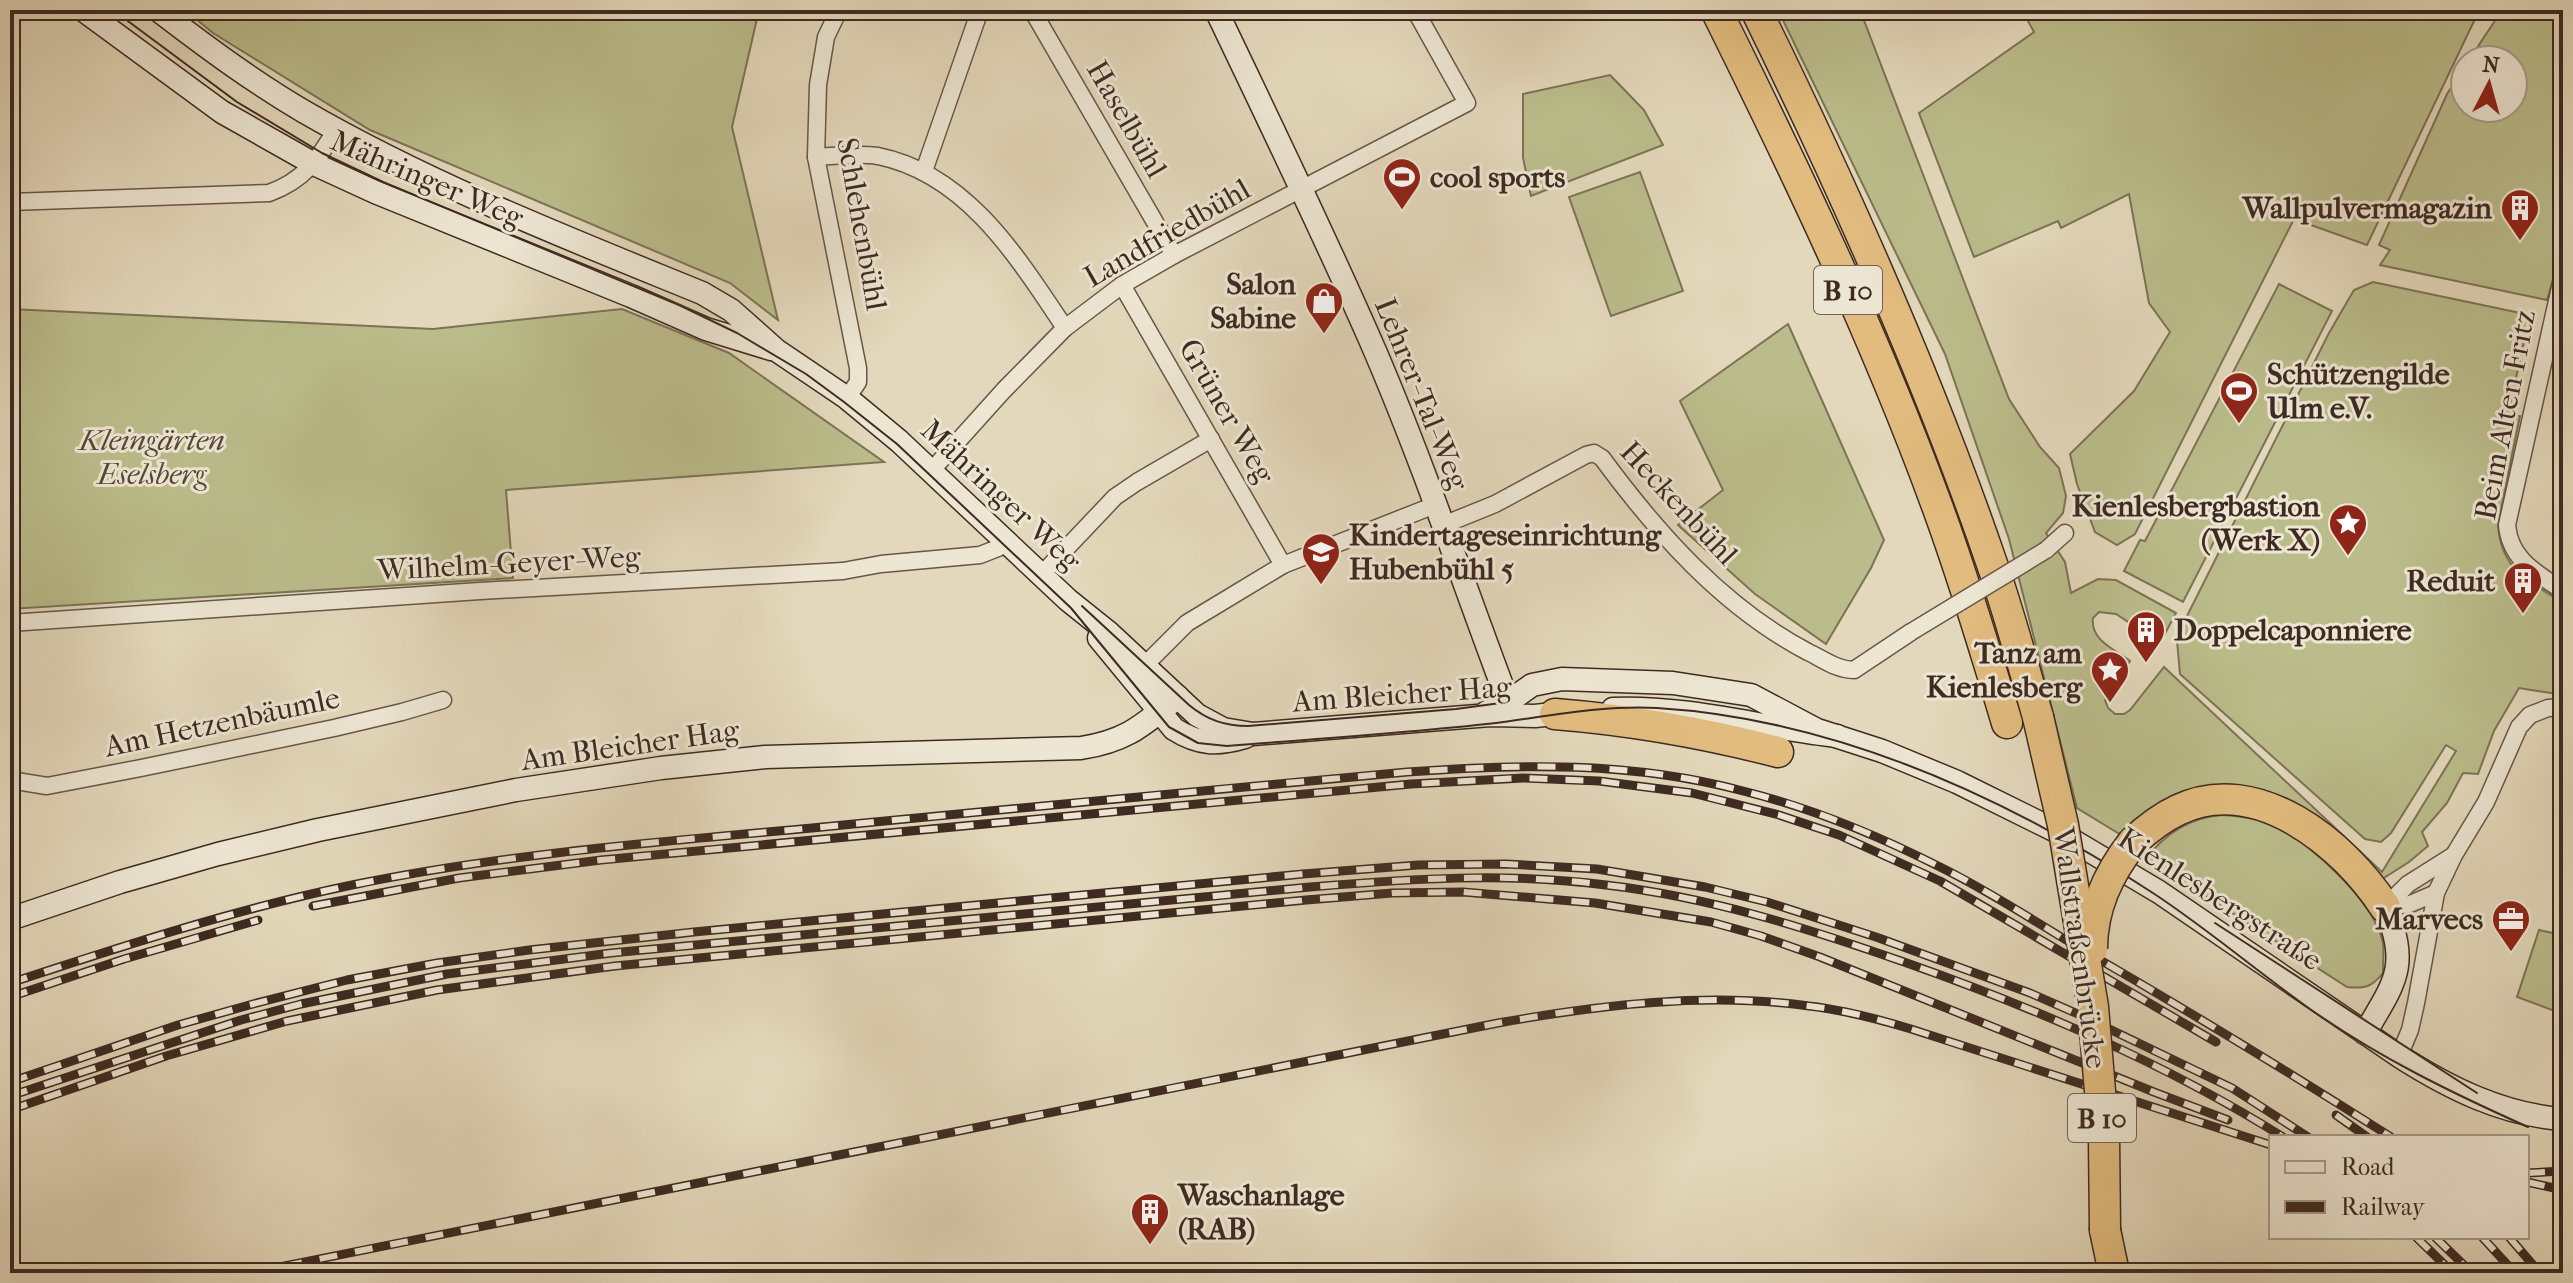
<svg xmlns="http://www.w3.org/2000/svg" width="2573" height="1283" viewBox="0 0 2573 1283" font-family="'IM FELL French Canon',serif">
  <style>
    .green { fill: #bbbc8b; stroke: #7c7356; stroke-width: 2 }
    .lines { fill: none; stroke-linecap: round; stroke-linejoin: round }
    .street-casing { stroke: #675648; stroke-width: 19 }
    .secondary-casing { stroke: #3e2a22; stroke-width: 25 }
    .highway-casing { stroke: #3e2a22; stroke-width: 33 }
    .street { stroke: #ede6d3; stroke-width: 16 }
    .secondary { stroke: #ede6d3; stroke-width: 22 }
    .highway { stroke: #e2bc7e; stroke-width: 30 }
    .tram { stroke: #3e2a22; stroke-width: 2 }
    .rail-casing { stroke: #3e2a22; stroke-width: 9 }
    .rail { stroke: #ede6d3; stroke-width: 6; stroke-dasharray: 18; stroke-linecap: butt }
    .street-bridge-casing { stroke: #675648; stroke-width: 19; stroke-linecap: butt }
    .highway-bridge-casing { stroke: #3e2a22; stroke-width: 33; stroke-linecap: butt }
    .street-bridge { stroke: #ede6d3; stroke-width: 16 }
    .highway-bridge { stroke: #e2bc7e; stroke-width: 30 }
    .labels { text-anchor: middle; stroke-width: 6; stroke-linejoin: round; paint-order: stroke }
    .shield { fill: #ede6d3; stroke: #726257; stroke-width: 2 }
    .shield-label { font-size: 28px; font-weight: bold; fill: #3e2a22 }
    .street-label { font-size: 30px; fill: #3e2a22; stroke: #ede6d3 }
    .poi-label { font-size: 30px; font-weight: bold; fill: #3e2a22; stroke: #ede6d3; text-anchor: end }
    .park-label { font-size: 30px; font-style: italic; fill: #574737; stroke: #ede6d3 }
  </style>
  <rect width="100%" height="100%" fill="#e3d8bb"/>
  <filter id="stains"><feTurbulence type="fractalNoise" baseFrequency=".0025" numOctaves="4"/><feColorMatrix values="0 0 0 0 .2 0 0 0 0 .09 0 0 0 0 .02 0 0 0 .5 -.17"/></filter>
  <radialGradient id="worn" r=".72"><stop offset=".6" stop-color="#630" stop-opacity="0"/><stop offset="1" stop-color="#630" stop-opacity=".3"/></radialGradient>
  <g class="green">
    <path d="M185,10H759L732,127L778,320L730,283L370,130L213,33Z"/>
    <path d="M1778,10H1860L2009,399L2040,447L2059,468L2066,496L2063,513L2046,533L2065,562L2071,593L2098,579L2116,580L2176,613L2160,643L2116,614L2099,612L2093,618C2090,640 2114,649 2130,661L2105,700L2108,708L2115,714H2124L2130,710L2164,667L2382,872L2456,751L2446,745L2391,833L2381,842L2365,839L2180,674L2177,641L2184,622L2329,333L2354,290L2373,282L2530,315L2508,414L2520,416L2498,525C2501,570 2528,580 2563,603V695L2519,688L2494,731L2478,774L2463,773L2447,803L2422,832L2428,846L2409,862L2379,881L2265,796L2121,835L2077,808L2009,539L1945,354Z"/>
    <path d="M2022,10H2483L2474,21L2367,245L2294,219L2135,534L2117,545L2095,532L2077,484L2070,454L2134,391L2170,332L2149,303L2129,194L2061,228L2058,221L1974,257L1919,113L2034,32Z"/>
    <path d="M2502,10H2563V246L2547,300L2380,265L2390,250L2379,245L2447,94L2465,67V108H2513V60H2469Z"/>
    <path d="M1610,75L1644,110L1663,145L1531,196L1523,158V94Z"/>
    <path d="M1640,172L1683,291L1611,316L1569,197Z"/>
    <path d="M2279,284L2332,311L2183,602L2124,571L2140,540L2145,541Z"/>
    <path d="M10,309L433,329L622,309L729,353L884,462L506,490L513,578L10,609Z"/>
    <path d="M1788,324L1884,540L1871,568L1826,644L1755,594L1678,525L1723,490L1680,401Z"/>
    <path d="M2223,815C2242,817 2260,818 2277,827C2313,845 2375,903 2383,943C2384,952 2383,963 2383,973C2372,987 2365,989 2347,987L2207,897L2143,862C2164,834 2189,817 2223,815Z"/>
    <path d="M2563,909V1014L2517,997L2539,930L2553,933Z"/>
  </g>
  <g class="lines">
    <defs>
      <g id="street">
        <path d="M839,10L826,37L818,85L816,157L858,368V382L847,398"/>
        <path d="M1032,10L1174,255"/>
        <path d="M816,157C836,156 859,153 878,156C967,174 1018,258 1065,328"/>
        <path d="M924,171L980,10"/>
        <path d="M10,202L269,193C303,181 319,159 336,129"/>
        <path d="M2563,274L2507,525C2510,560 2537,573 2563,591"/>
        <path d="M1122,285L1283,565"/>
        <path d="M932,470L1004,390L1065,328L1122,285L1174,255L1467,103L1415,10"/>
        <path d="M1443,525L1495,504L1586,455L1594,453L1602,458C1658,534 1724,608 1808,652C1823,659 1837,670 1854,670L1911,632"/>
        <path d="M2046,550L2065,533"/>
        <path d="M1042,574L1115,497L1137,482L1211,439"/>
        <path d="M10,623L480,591L843,571L881,564L980,555L998,548L1006,540"/>
        <path d="M1145,665L1187,623L1283,565L1435,505"/>
        <path d="M10,780L47,786L141,768L334,728L402,712L443,700"/>
        <path d="M2385,907L2408,884L2454,855"/>
        <path d="M2385,907L2410,904L2436,893"/>
        <path d="M2399,1056L2410,1030L2416,1003L2436,893L2454,855L2486,802L2519,727L2530,715L2548,708L2563,707"/>
      </g>
      <g id="secondary">
        <path d="M83,10L222,112L314,164L375,192L631,296L706,329L771,349"/>
        <path d="M158,10C205,46 252,81 303,111C429,184 567,238 702,293L731,310L776,350L847,398L899,441L1068,600L1108,632L1197,715L1223,729L1253,734L1490,715L1535,716L1571,712"/>
        <path d="M1216,10C1270,123 1325,236 1375,351C1426,470 1467,594 1513,715"/>
        <path d="M1099,638L1174,729C1199,745 1218,745 1245,737"/>
        <path d="M1613,709C1689,706 1762,728 1837,736"/>
        <path d="M1487,712L1508,702L1532,685L1562,679L1673,683L1751,695L1817,730L1882,751L1957,782L2060,833L2159,892L2399,1056C2449,1088 2503,1115 2563,1119"/>
        <path d="M10,919L120,882L218,854L318,830L516,790L661,768L765,757L1081,748C1127,741 1143,725 1178,697"/>
        <path d="M2365,1033C2395,982 2410,966 2385,907"/>
      </g>
      <g id="highway">
        <path d="M1716,10C1796,171 1874,334 1936,503C1963,576 1985,649 2007,723"/>
        <path d="M1756,10C1844,189 1926,372 1991,561C2009,612 2023,665 2038,717"/>
        <path d="M1555,714C1630,720 1705,733 1778,752"/>
        <path d="M2133,842C2146,830 2161,818 2178,810C2257,772 2344,844 2385,907"/>
        <path d="M2105,1230L2114,1273"/>
      </g>
    </defs>
    <use href="#street" class="street-casing"/>
    <use href="#secondary" class="secondary-casing"/>
    <use href="#highway" class="highway-casing"/>
    <use href="#street" class="street"/>
    <use href="#secondary" class="secondary"/>
    <use href="#highway" class="highway"/>
    <g class="tram">
      <path d="M113,10L237,102L322,153L383,182L679,305L737,333L806,374L844,402L897,444L1071,608L1169,727L1198,743L1227,746C1317,739 1406,733 1496,723C1550,716 1602,705 1657,708C1837,719 2008,798 2156,895C2210,931 2258,972 2310,1009C2378,1057 2452,1093 2528,1127"/>
      <path d="M1082,606L1189,705C1207,720 1225,726 1248,726L1456,709L1508,702"/>
      <path d="M2215,923L2477,1093"/>
    </g>
    <defs>
      <g id="rail">
        <path d="M313,906L459,878L601,860L1411,784L1523,778L1599,781L1692,793L1779,815L1839,835L1940,881L2216,1042"/>
        <path d="M10,983C123,946 236,909 352,885C503,854 658,842 812,828C1010,809 1209,790 1407,772C1522,764 1631,761 1743,791C1812,808 1877,835 1940,867C1987,890 2031,919 2076,946C2182,1007 2287,1071 2391,1137"/>
        <path d="M10,997L124,959L258,920"/>
        <path d="M10,1082L178,1025L253,1004L347,980L437,963L529,950L694,932L1303,874L1418,865L1506,864L1597,869L1705,887L1767,902L1876,937L2030,993L2078,1014L2232,1088L2308,1137"/>
        <path d="M10,1096L241,1020L301,1004L447,974L611,953L1310,887C1409,879 1507,872 1606,885C1709,897 1807,928 1904,962C2035,1008 2165,1063 2283,1137"/>
        <path d="M10,1110L166,1056L287,1021L437,990L615,966L1306,900L1392,893L1463,892L1595,903L1711,922L1761,936L1820,957L2154,1092L2228,1120"/>
        <path d="M2336,1115L2367,1137"/>
        <path d="M2527,1173L2563,1171"/>
        <path d="M2527,1182L2563,1190"/>
        <path d="M2416,1237L2453,1273"/>
        <path d="M2435,1237L2472,1273"/>
        <path d="M2482,1237L2515,1273"/>
        <path d="M2509,1237L2540,1273"/>
        <path d="M249,1273L1498,1023C1599,1005 1707,992 1809,1006C1844,1010 1878,1019 1911,1029L2271,1145"/>
      </g>
    </defs>
    <use href="#rail" class="rail-casing"/>
    <use href="#rail" class="rail"/>
    <defs>
      <path id="street-bridge" d="M1911,632L2046,550"/>
      <g id="highway-bridge">
        <path d="M2038,717L2063,825L2093,1007L2104,1139L2105,1230"/>
        <path d="M2092,949C2092,908 2108,874 2133,842"/>
      </g>
    </defs>
    <use href="#street-bridge" class="street-bridge-casing"/>
    <use href="#highway-bridge" class="highway-bridge-casing"/>
    <use href="#street-bridge" class="street-bridge"/>
    <use href="#highway-bridge" class="highway-bridge"/>
  </g>
  <defs>
    <symbol id="stadium-pin" viewBox="-11 -11 22 30"><path d="M0 17L-7.5 6A9.5 9.5 0 1 1 7.5 6Z" fill="#8f2418" stroke="#ede6d3"/><path d="M0-5a6.5 5 0 1 0 0 10a6.5 5 0 1 0 0-10ZM-3.5-1.8h7v3.6h-7Z" fill="#fff"/></symbol>
    <symbol id="building-pin" viewBox="-11 -11 22 30"><path d="M0 17L-7.5 6A9.5 9.5 0 1 1 7.5 6Z" fill="#8f2418" stroke="#ede6d3"/><path d="M-4-6H4V6H1V3H-1V6H-4ZM-2.5-4.3h1.7v1.8h-1.7ZM.8-4.3h1.7v1.8H.8ZM-2.5-1h1.7V.8h-1.7ZM.8-1h1.7V.8H.8Z" fill="#fff"/></symbol>
    <symbol id="shop-pin" viewBox="-11 -11 22 30"><path d="M0 17L-7.5 6A9.5 9.5 0 1 1 7.5 6Z" fill="#8f2418" stroke="#ede6d3"/><path d="M-5-2.5h2.3a2.7 3.5 0 0 1 5.4 0H5L5.5 6h-11ZM-1.5-2.5h3a1.5 2.3 0 0 0-3 0Z" fill="#fff"/></symbol>
    <symbol id="sight-pin" viewBox="-11 -11 22 30"><path d="M0 17L-7.5 6A9.5 9.5 0 1 1 7.5 6Z" fill="#8f2418" stroke="#ede6d3"/><path d="M0-6L1.8-2.2L6-1.7L2.9 1.2L3.7 5.4L0 3.3L-3.7 5.4L-2.9 1.2L-6-1.7L-1.8-2.2Z" fill="#fff"/></symbol>
    <symbol id="school-pin" viewBox="-11 -11 22 30"><path d="M0 17L-7.5 6A9.5 9.5 0 1 1 7.5 6Z" fill="#8f2418" stroke="#ede6d3"/><path d="M0-5L7-2L0 1L-7-2ZM-4 1L0 2.5L4 1V4Q0 6-4 4Z" fill="#fff"/></symbol>
    <symbol id="office-pin" viewBox="-11 -11 22 30"><path d="M0 17L-7.5 6A9.5 9.5 0 1 1 7.5 6Z" fill="#8f2418" stroke="#ede6d3"/><path d="M-6-3h4V-5.5h4V-3h4V5H-6ZM-1-4.5V-3h2v-1.5ZM-6 0V1H6V0Z" fill="#fff"/></symbol>
  </defs>
  <g fill-rule="evenodd">
    <use href="#stadium-pin" x="1380" y="155" width="44" height="60"/>
    <use href="#building-pin" x="2498" y="186" width="44" height="60"/>
    <use href="#shop-pin" x="1302" y="279" width="44" height="60"/>
    <use href="#stadium-pin" x="2217" y="369" width="44" height="60"/>
    <use href="#sight-pin" x="2326" y="501" width="44" height="60"/>
    <use href="#school-pin" x="1299" y="530" width="44" height="60"/>
    <use href="#building-pin" x="2501" y="559" width="44" height="60"/>
    <use href="#building-pin" x="2124" y="608" width="44" height="60"/>
    <use href="#sight-pin" x="2088" y="648" width="44" height="60"/>
    <use href="#office-pin" x="2489" y="897" width="44" height="60"/>
    <use href="#building-pin" x="1128" y="1190" width="44" height="60"/>
  </g>
  <g class="labels">
    <g class="shield">
      <rect x="1814" y="266" width="68" height="48" rx="6"/>
      <rect x="2068" y="1094" width="68" height="48" rx="6"/>
    </g>
    <g class="shield-label">
      <text x="1848" y="300">B 10</text>
      <text x="2102" y="1128">B 10</text>
    </g>
    <g class="street-label">
      <text transform="translate(1127 119) rotate(60)" y="10">Haselbühl</text>
      <text transform="translate(427 179) rotate(23)" y="10">Mähringer Weg</text>
      <text transform="translate(862 224) rotate(80)" y="10">Schlehenbühl</text>
      <text transform="translate(1167 233) rotate(-30)" y="10">Landfriedbühl</text>
      <text transform="translate(1422 394) rotate(68)" y="10">Lehrer-Tal-Weg</text>
      <text transform="translate(1227 411) rotate(60)" y="10">Grüner Weg</text>
      <text transform="translate(2505 415) rotate(-79)" y="10">Beim Alten Fritz</text>
      <text transform="translate(1001 495) rotate(43)" y="10">Mähringer Weg</text>
      <text transform="translate(1679 503) rotate(47)" y="10">Heckenbühl</text>
      <text transform="translate(509 563) rotate(-3)" y="10">Wilhelm-Geyer-Weg</text>
      <text transform="translate(1402 694) rotate(-4)" y="10">Am Bleicher Hag</text>
      <text transform="translate(222 722) rotate(-12)" y="10">Am Hetzenbäumle</text>
      <text transform="translate(630 745) rotate(-8)" y="10">Am Bleicher Hag</text>
      <text transform="translate(2220 899) rotate(33)" y="10">Kienlesbergstraße</text>
      <text transform="translate(2080 948) rotate(82)" y="10">Wallstraßenbrücke</text>
    </g>
    <g class="poi-label">
      <text x="1430" y="187" text-anchor="start">cool sports</text>
      <text x="2492" y="218">Wallpulvermagazin</text>
      <text x="1296" y="294">Salon<tspan x="1296" dy="34">Sabine</tspan></text>
      <text x="2267" y="384" text-anchor="start">Schützengilde<tspan x="2267" dy="34">Ulm e.V.</tspan></text>
      <text x="2320" y="516">Kienlesbergbastion<tspan x="2320" dy="34">(Werk X)</tspan></text>
      <text x="1349" y="545" text-anchor="start">Kindertageseinrichtung<tspan x="1349" dy="34">Hubenbühl 5</tspan></text>
      <text x="2495" y="591">Reduit</text>
      <text x="2174" y="640" text-anchor="start">Doppelcaponniere</text>
      <text x="2082" y="663">Tanz am<tspan x="2082" dy="34">Kienlesberg</tspan></text>
      <text x="2483" y="929">Marvecs</text>
      <text x="1178" y="1205" text-anchor="start">Waschanlage<tspan x="1178" dy="34">(RAB)</tspan></text>
    </g>
    <g class="park-label">
      <text x="152" y="450">Kleingärten<tspan x="152" dy="34">Eselsberg</tspan></text>
    </g>
  </g>
  <rect width="2573" height="1283" fill="none" stroke="#e3d8bb" stroke-width="40"/>
  <rect x="12" y="12" width="2549" height="1259" fill="none" stroke="#3e2a22" stroke-width="4"/>
  <rect x="20" y="20" width="2533" height="1243" fill="none" stroke="#3e2a22" stroke-width="2"/>
  <rect x="2269" y="1135" width="260" height="104" fill="#ede6d3" stroke="#a79b8c" stroke-width="2"/>
  <rect x="2285" y="1161" width="40" height="12" fill="#ede6d3" stroke="#a79b8c" stroke-width="2"/>
  <text x="2341" y="1175" font-size="24" fill="#3e2a22">Road</text>
  <rect x="2285" y="1201" width="40" height="12" fill="#3e2a22" stroke="#a79b8c" stroke-width="2"/>
  <text x="2341" y="1215" font-size="24" fill="#3e2a22">Railway</text>
  <g transform="translate(2489 84) rotate(6)"><circle r="38" fill="#ede6d3" stroke="#a79b8c" stroke-width="2"/>
  <path d="M0-6L14 30L0 20L-14 30Z" fill="#8f2418"/>
  <text y="-12" font-size="22" font-weight="bold" text-anchor="middle" fill="#3e2a22">N</text>
  </g>
  <rect width="100%" height="100%" filter="url(#stains)"/>
  <rect width="100%" height="100%" fill="url(#worn)"/>
</svg>
